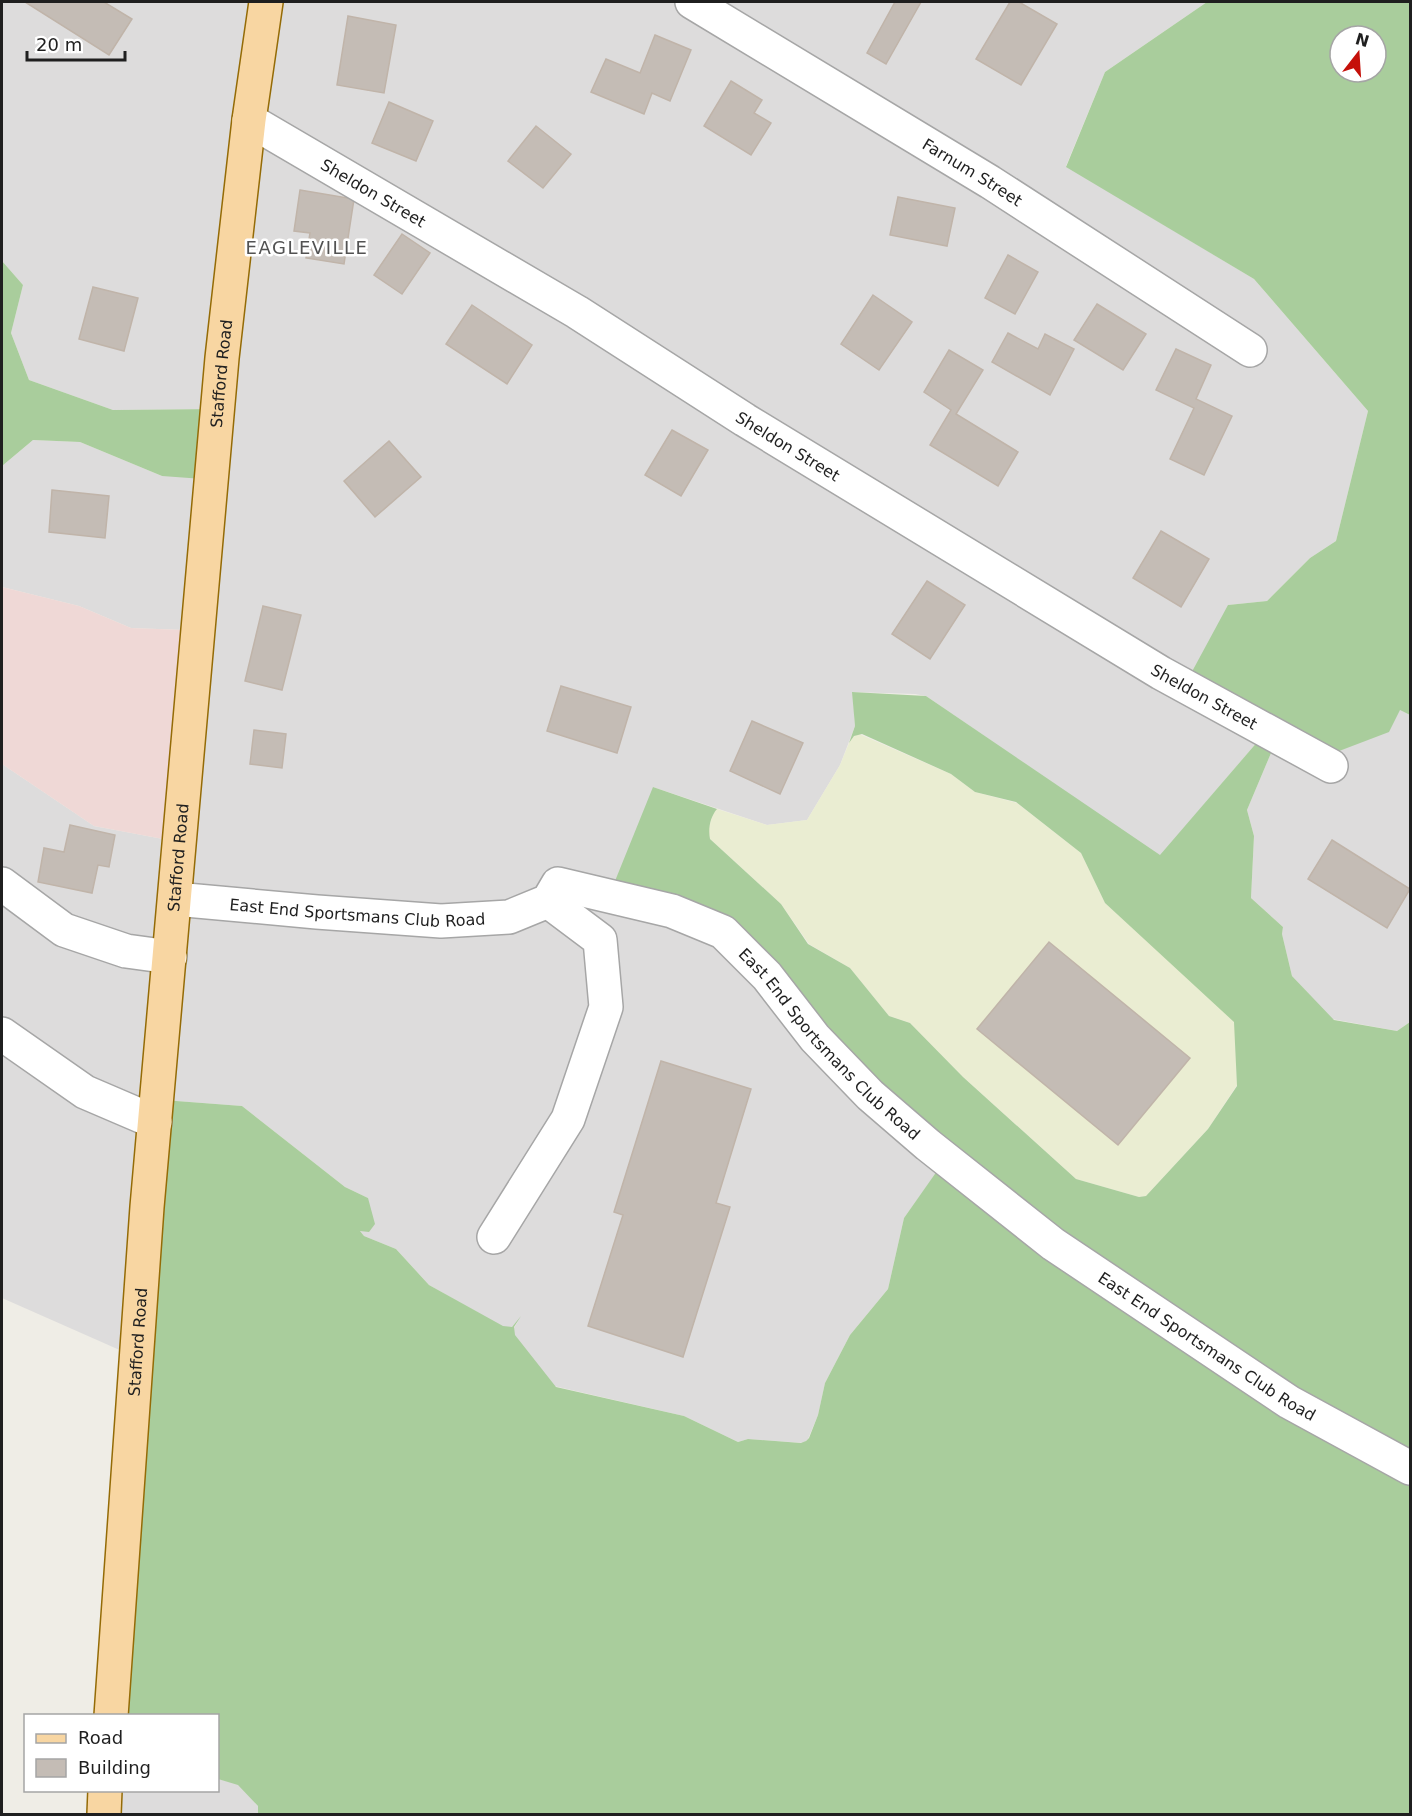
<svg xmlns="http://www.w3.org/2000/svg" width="1412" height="1816" viewBox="0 0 1412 1816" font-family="'DejaVu Sans',sans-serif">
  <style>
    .residential { fill: #dddcdc }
    .commercial { fill: #efd8d6 }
    .farmland { fill: #eaedd2 }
    .forest { fill: #a9cd9c; fill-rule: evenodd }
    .building { fill: #c4bcb5; stroke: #c0b4a9; stroke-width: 1.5 }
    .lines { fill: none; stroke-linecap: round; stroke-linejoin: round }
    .minor-casing { stroke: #a6a6a6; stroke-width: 36 }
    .major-casing { stroke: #946b06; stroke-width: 36 }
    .minor { stroke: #fff; stroke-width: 33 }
    .major { stroke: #f8d6a2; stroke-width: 33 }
    .labels { text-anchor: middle; stroke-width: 5; stroke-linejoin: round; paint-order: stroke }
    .street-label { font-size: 16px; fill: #1f1f1f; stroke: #fff }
    .neighbourhood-label { font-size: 18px; letter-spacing: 1.5px; fill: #525252; stroke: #fff }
  </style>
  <rect width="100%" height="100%" fill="#efede6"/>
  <g class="residential">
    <path d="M2,2H1207L1105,72L1066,166L1254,279L1368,411L1336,541L1310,558L1267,601L1228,605L1259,740L1160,856L926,696L915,694L853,692L855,726L840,765L807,820L767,825L653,787L686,913L801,994L857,1061L950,1154L904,1218L888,1289L850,1335L825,1383L818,1415L808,1439L804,1443L748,1439L738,1442L684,1416L554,1386L514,1335V1328L518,1321L512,1327H503L429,1285L396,1249L364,1236L360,1231L368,1198L345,1187L242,1106L163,1100L140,1359L2,1298V764L94,826L179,842L185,630L131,628L79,606L2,587V466L33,440L80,442L162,476L215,409L113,410L29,380L11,333L23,285L2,261Z"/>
    <path d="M1400,710L1410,715V1022L1397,1031L1332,1019L1292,976L1282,934L1283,927L1251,898L1254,836L1247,810L1279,734Z"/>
    <path d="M218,1779L238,1784L258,1806V1814H105L108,1791L218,1790Z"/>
  </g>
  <path class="commercial" d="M2,587L79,606L131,628L185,630L179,842L94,826L2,764Z"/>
  <path class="farmland" d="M859,734L951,774L975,792L1017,803L1081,853L1105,903L1233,1020L1235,1026L1237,1085L1208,1129L1146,1196L1139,1197L1076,1179L963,1077L910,1023L889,1016L850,968L809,944L781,904L710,839L708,831L713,813L717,809L767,825L807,820L840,765L849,743L854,736Z"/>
  <g class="forest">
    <path d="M1207,2H1410V715L1400,710L1389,732L1326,756L1279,734L1247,810L1254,836L1251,898L1283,927L1282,934L1292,976L1334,1020L1397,1031L1410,1022V1814H258V1806L238,1785L218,1779V1716H113L163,1100L242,1106L345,1187L368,1198L375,1224L369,1232L360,1231L364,1236L396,1249L429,1285L503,1326L512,1327L521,1316L514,1327L515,1335L556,1387L684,1416L738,1442L748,1439L801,1443L806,1441L809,1438L818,1415L825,1383L850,1335L888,1289L904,1218L949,1154L857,1061L801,994L615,881L653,787L717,809C710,817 708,829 710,839L781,904L808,944L850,968L889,1016L910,1023L963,1077L1076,1179L1139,1197L1146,1196L1208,1129L1237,1086L1234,1022L1105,903L1081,853L1016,802L975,792L951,774L862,734L854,736L849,743L855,726L852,692L926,696L1160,855L1259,740L1188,679L1228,605L1267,601L1310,558L1336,541L1368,411L1254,279L1066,167L1105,72ZM1340,36H1376V72H1340Z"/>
    <path d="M2,261L23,285L11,333L29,380L113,410L215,409L203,479L162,476L80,442L33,440L2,466Z"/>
  </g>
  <g class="building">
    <path d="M25,2H104L132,19L109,55Z"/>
    <path d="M895,2H921L886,64L867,53Z"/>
    <path d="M1010,2H1019L1057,24L1021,85L976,59Z"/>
    <path d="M348,16L396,25L384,93L337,85Z"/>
    <path d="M655,35L691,50L670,101L652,93L644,114L591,92L606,59L640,73Z"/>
    <path d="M731,81L762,100L754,113L771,123L751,155L704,126Z"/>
    <path d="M389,102L433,121L416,161L372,143Z"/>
    <path d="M536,126L571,154L543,188L508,161Z"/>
    <path d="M300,190L354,199L344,264L306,258L310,233L294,231Z"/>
    <path d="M898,197L955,208L947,246L890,235Z"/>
    <path d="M402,234L430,253L402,294L374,275Z"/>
    <path d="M1008,255L1038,272L1015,314L985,298Z"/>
    <path d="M93,287L138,298L124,351L79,339Z"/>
    <path d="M873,295L912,322L879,370L841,344Z"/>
    <path d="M1097,304L1146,334L1123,370L1074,340Z"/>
    <path d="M472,305L532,345L507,384L446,344Z"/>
    <path d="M1008,333L1038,349L1045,334L1074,349L1050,395L992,362Z"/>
    <path d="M1176,349L1211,365L1196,399L1232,416L1204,475L1170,459L1194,408L1156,390Z"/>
    <path d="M949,350L983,370L956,414L1018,452L998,486L930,445L951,410L924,392Z"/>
    <path d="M672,430L708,450L681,496L645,475Z"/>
    <path d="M389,441L421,477L375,517L344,481Z"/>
    <path d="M52,490L109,496L105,538L49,532Z"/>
    <path d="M1161,531L1209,559L1181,607L1133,578Z"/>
    <path d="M927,581L965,605L930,659L892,634Z"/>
    <path d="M263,606L301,615L282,690L245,681Z"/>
    <path d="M561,686L631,707L617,753L547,731Z"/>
    <path d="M752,721L803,743L780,794L730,771Z"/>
    <path d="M254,730L286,734L282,768L250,764Z"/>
    <path d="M70,825L115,835L109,867L98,865L92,893L38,882L44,848L64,852Z"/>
    <path d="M1332,840L1410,889L1387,928L1308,879Z"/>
    <path d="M1049,942L1190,1058L1118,1145L977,1029Z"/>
    <path d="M661,1061L751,1089L716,1203L730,1207L683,1357L588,1326L623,1215L614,1212Z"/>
  </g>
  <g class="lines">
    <defs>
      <g id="minor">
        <path id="s1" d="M692,2L990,182L1250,350"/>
        <path id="s2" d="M249,120L577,312L745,420L1161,673L1331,766"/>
        <path d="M2,884L64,930L126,951L170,957"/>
        <path id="s3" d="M175,899L317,912L441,921L509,917L548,901L558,884L672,911L723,932L767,976L815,1038L870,1095L928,1145L1053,1244L1289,1402L1410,1468"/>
        <path d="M2,1034L85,1092L155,1122"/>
        <path d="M494,1237L568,1119L606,1007L600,940L548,901"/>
      </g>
      <g id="major">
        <path id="s4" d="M111,1716L147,1207L222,358L249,120L266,2"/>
        <path d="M104,1814L105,1790"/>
      </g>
    </defs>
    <use href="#minor" class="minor-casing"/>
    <use href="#major" class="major-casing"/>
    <use href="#minor" class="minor"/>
    <use href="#major" class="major"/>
  </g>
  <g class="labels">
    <g class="street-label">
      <text dy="6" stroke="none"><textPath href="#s1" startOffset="328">Farnum Street</textPath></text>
      <text dy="6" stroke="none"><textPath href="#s2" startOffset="144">Sheldon Street</textPath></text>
      <text dy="6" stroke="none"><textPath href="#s4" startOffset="1347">Stafford Road</textPath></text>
      <text dy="6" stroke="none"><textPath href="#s2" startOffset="630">Sheldon Street</textPath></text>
      <text dy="6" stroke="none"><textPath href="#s2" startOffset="1116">Sheldon Street</textPath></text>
      <text dy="6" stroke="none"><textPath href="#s4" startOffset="861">Stafford Road</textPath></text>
      <text dy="6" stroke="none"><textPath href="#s3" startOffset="183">East End Sportsmans Club Road</textPath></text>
      <text dy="6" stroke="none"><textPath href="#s3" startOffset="724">East End Sportsmans Club Road</textPath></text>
      <text dy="6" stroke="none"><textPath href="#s4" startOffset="375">Stafford Road</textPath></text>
      <text dy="6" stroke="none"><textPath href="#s3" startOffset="1210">East End Sportsmans Club Road</textPath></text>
    </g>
    <g class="neighbourhood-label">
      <text x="307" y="254">EAGLEVILLE</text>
    </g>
  </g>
  <rect width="1412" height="1816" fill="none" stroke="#1f1f1f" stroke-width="6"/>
  <rect x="24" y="1714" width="195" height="78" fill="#ffffff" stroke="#a5a5a5" stroke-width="1.5"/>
  <rect x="36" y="1734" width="30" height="9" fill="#f8d6a2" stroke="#a5a5a5" stroke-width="1.5"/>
  <text x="78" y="1744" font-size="18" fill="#1f1f1f">Road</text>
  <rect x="36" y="1759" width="30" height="18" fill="#c4bcb5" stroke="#a5a5a5" stroke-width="1.5"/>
  <text x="78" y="1774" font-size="18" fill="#1f1f1f">Building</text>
  <g transform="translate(1358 54) rotate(17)"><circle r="28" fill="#ffffff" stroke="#a5a5a5" stroke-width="1.5"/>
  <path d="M0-4.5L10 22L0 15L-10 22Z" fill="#c51009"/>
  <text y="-9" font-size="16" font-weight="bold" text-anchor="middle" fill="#1f1f1f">N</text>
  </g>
  <path d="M27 51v9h98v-9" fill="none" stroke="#1f1f1f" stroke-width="3"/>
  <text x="36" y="51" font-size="18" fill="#1f1f1f" stroke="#ffffff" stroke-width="4.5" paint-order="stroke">20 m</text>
</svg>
